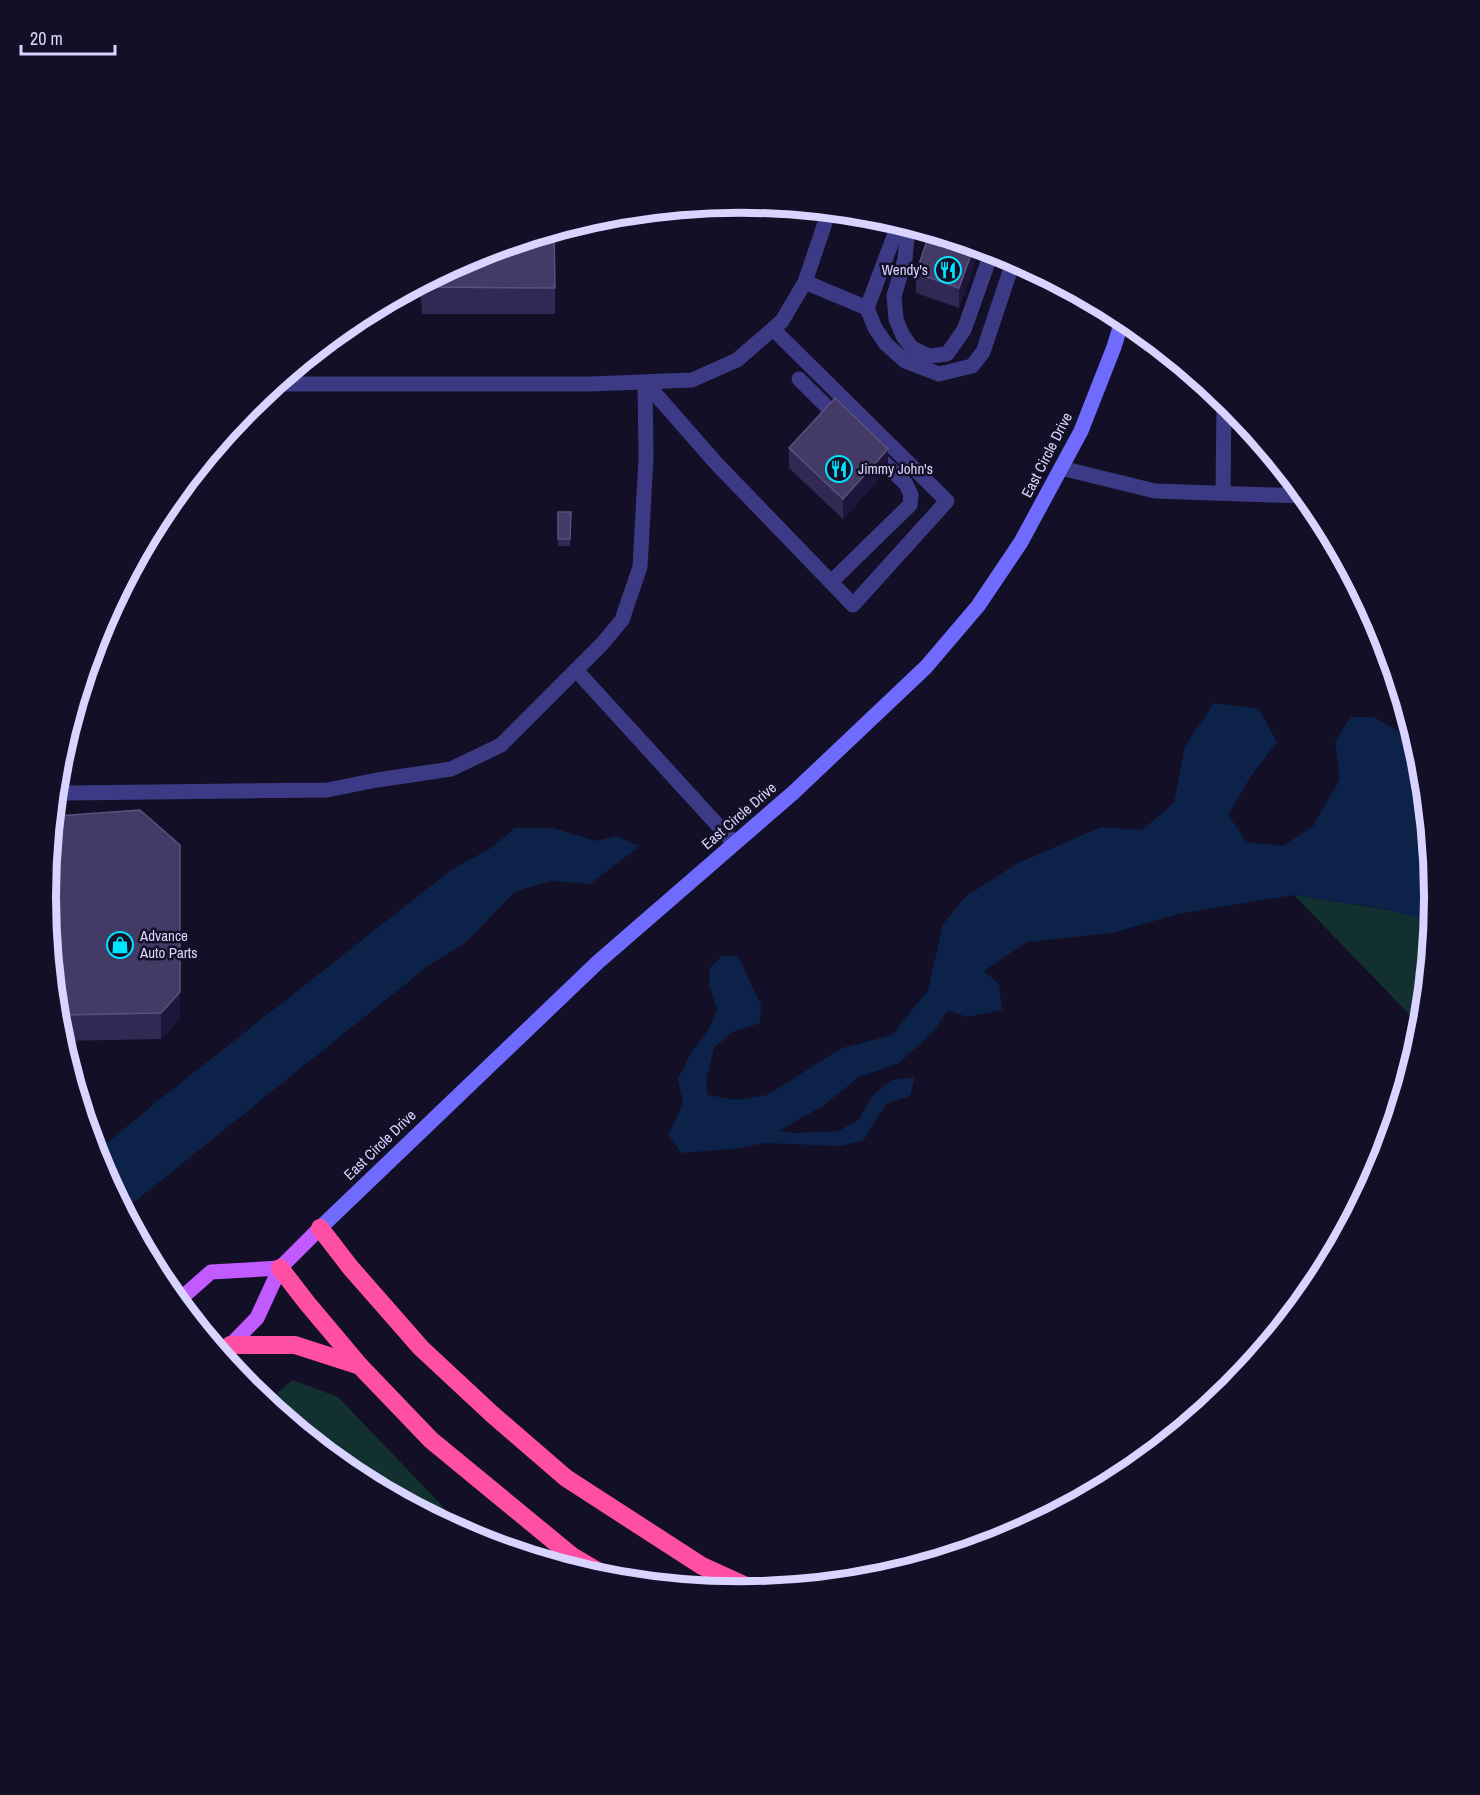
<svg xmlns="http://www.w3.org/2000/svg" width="1480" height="1795" viewBox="0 0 1480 1795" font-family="'Archivo Narrow',sans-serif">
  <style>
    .green { fill: #12302f }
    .water { fill: #0c2248 }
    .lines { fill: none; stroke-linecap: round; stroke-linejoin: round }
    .lane { stroke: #3d3a85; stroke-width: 15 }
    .secondary { stroke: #6f6bff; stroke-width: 15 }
    .primary { stroke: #c25bff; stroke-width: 15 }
    .highway { stroke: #ff4fa3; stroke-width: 18 }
    .wall { fill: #312854 }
    .shaded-wall { fill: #1d163a }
    .building { fill: #433a66; stroke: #5a527e; stroke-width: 1.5 }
    .labels { text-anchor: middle; stroke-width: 5; stroke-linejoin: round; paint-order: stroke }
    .poi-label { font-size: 15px; fill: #d9d4ff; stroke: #130f26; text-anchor: start }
    .street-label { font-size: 15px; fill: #d9d4ff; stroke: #130f26 }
    .rim { fill: none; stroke: #d9d4ff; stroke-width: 8 }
  </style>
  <rect width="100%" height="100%" fill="#130f26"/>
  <g class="green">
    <path d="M1294,895L1389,910L1433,922L1421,1037L1408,1013Z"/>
    <path d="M293,1380L338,1397L475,1540L354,1475L265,1403Z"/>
  </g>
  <g class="water">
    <path d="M1214,703L1259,709L1277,742L1251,776L1228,815L1247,842L1283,846L1313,826L1340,779L1335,741L1351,717H1374L1400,732L1410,723L1422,762L1435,898L1433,922L1389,910L1294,895L1178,914L1112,933L1027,942L984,971L999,984L1002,1010L967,1017L948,1010L933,1032L899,1063L859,1077L823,1106L779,1131L795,1133L839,1131L859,1119L873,1095L892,1080L915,1077L910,1096L886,1104L863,1141L838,1146L766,1143L732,1149L681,1153L668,1135L683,1104L678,1079L692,1051L709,1029L717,1009L709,985L710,968L722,956H738L761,1005L760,1023L732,1032L714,1048L706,1081L708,1095L736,1100L767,1095L842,1048L892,1035L928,990L943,924L965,897L1018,863L1101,827L1142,830L1174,803L1185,746Z"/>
    <path d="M515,828H553L596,841L615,836L640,846L590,884L552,881L516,891L465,943L428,966L123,1211L98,1163L95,1153L160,1099L451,870L491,848Z"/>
  </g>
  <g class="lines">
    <g class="lane">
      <path d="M908,226L905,259L894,296L896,319L903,336L912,348L929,356L947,354L964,330L992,251"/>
      <path d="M805,282L867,308L875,328L886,344L905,361L939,374L972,366L983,352L1014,259"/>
      <path d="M867,308L899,223"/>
      <path d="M799,379L840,420"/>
      <path d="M645,382L715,462L853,605L947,501L773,329"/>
      <path d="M276,384H590L692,380L737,360L782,321L805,282L829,211"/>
      <path d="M1061,468L1155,491L1305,496"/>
      <path d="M1223,493L1224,400"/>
      <path d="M831,582L910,505L911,495L906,484L874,453"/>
      <path d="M576,670L734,843"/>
      <path d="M55,794L70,793L327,790L377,780L451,769L501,745L602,644L622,620L640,567L646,458L645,382"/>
    </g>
    <path class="secondary" d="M320,1228L598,962L794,792L926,667L978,606L1021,542L1081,431L1114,347L1123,318"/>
    <g class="primary">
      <path d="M177,1302L211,1272L280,1268"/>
      <path d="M221,1355L257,1318L280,1268L320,1228"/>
    </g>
    <g class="highway">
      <path d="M320,1228L350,1267L421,1348L493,1415L566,1478L702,1566L757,1591"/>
      <path d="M280,1268L307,1303L360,1366"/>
      <path d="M230,1345H295L360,1366L431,1440L572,1556L613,1580"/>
    </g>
  </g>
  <g class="wall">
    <path d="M927,231L980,248L959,308L916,293V273L928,238Z"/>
    <path d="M474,255L555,288V314H422L420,286H417Z"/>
    <path d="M789,448L888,469L843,519L789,468Z"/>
    <path d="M558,512H571L570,546H558Z"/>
    <path d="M57,816L180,1018L161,1039L63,1041L57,842Z"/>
  </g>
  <g class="shaded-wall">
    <path d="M974,246L980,248L959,308V288Z"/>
    <path d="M888,449V469L843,519V499Z"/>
    <path d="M180,992V1018L161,1039V1013Z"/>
  </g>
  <g class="building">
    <path d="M554,231L555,288L422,287V284L474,255Z"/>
    <path d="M930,232L974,246L959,288L916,273Z"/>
    <path d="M835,398L888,449L843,499L789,448Z"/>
    <path d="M558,512H571L570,539H558Z"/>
    <path d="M140,810L180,845V992L161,1013L63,1015L57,816Z"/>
  </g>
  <defs>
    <symbol id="restaurant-ring" viewBox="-11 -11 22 22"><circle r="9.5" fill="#130f26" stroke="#00e5ff" stroke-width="1.5"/><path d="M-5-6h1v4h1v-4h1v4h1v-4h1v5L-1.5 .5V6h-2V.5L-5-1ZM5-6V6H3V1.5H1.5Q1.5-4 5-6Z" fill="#00e5ff"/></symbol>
    <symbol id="shop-ring" viewBox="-11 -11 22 22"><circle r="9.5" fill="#130f26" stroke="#00e5ff" stroke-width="1.5"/><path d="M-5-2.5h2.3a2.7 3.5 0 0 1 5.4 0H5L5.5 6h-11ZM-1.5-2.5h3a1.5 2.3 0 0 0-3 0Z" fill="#00e5ff"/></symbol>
  </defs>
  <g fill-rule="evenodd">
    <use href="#restaurant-ring" x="933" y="255" width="30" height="30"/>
    <use href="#restaurant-ring" x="824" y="454" width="30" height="30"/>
    <use href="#shop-ring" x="105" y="930" width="30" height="30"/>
  </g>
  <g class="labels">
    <g class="poi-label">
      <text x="928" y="275" text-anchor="end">Wendy's</text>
      <text x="858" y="474">Jimmy John's</text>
      <text x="140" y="941">Advance<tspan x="140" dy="17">Auto Parts</tspan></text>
    </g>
    <g class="street-label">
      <text transform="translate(1047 455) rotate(-63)" y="5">East Circle Drive</text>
      <text transform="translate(739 816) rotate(-41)" y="5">East Circle Drive</text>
      <text transform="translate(380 1145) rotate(-44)" y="5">East Circle Drive</text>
    </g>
  </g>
  <path d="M0 0H1480V1795H0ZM56 897a684 684 0 1 1 1368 0a684 684 0 1 1-1368 0Z" fill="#130f26" fill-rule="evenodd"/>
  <path class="rim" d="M56 897a684 684 0 1 1 1368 0a684 684 0 1 1-1368 0Z"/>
  <path d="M21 45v9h94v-9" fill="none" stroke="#d9d4ff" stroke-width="3"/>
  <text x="30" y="45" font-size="18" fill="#d9d4ff" stroke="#130f26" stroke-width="4.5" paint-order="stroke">20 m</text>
</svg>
